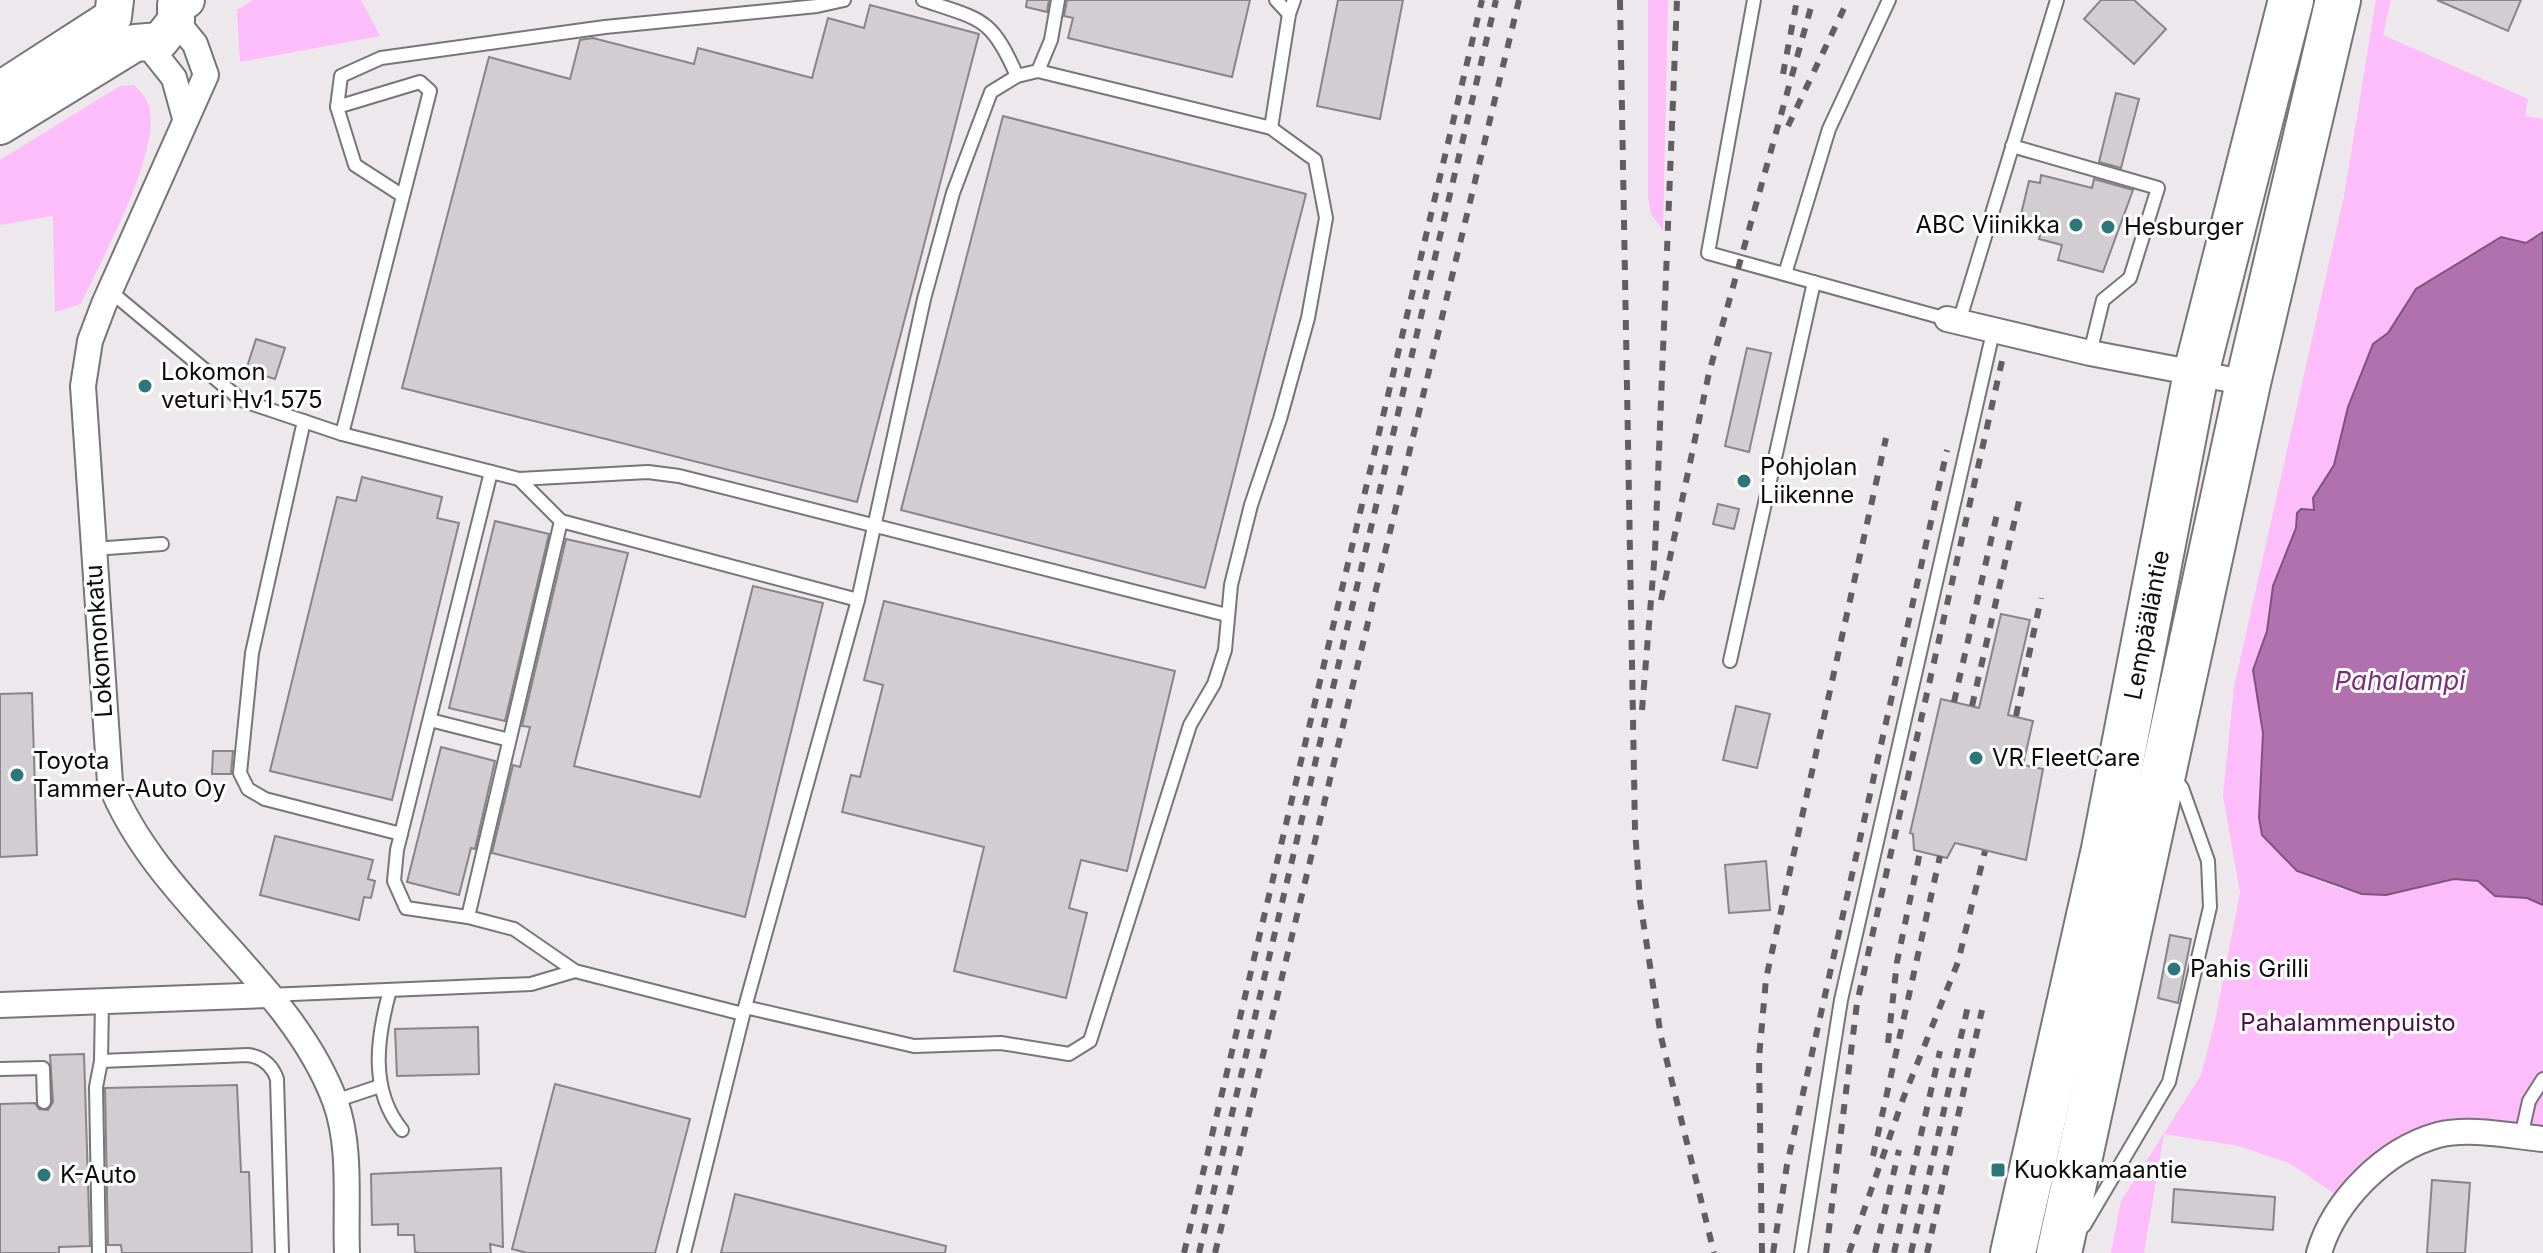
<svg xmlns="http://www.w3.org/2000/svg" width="2543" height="1253" viewBox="0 0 2543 1253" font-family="Inter,sans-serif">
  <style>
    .green { fill: #fdbcfa }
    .water { fill: #b171af; stroke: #80537f; stroke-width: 2 }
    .building { fill: #d2cdd1; stroke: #898489; stroke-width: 2 }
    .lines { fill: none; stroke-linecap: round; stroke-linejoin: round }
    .lane-casing { stroke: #787478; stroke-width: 16 }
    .street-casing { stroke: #787478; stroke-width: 28 }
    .secondary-casing { stroke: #787478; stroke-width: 40 }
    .highway-casing { stroke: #787478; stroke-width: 48 }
    .lane { stroke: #fff; stroke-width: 12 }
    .street { stroke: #fff; stroke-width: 24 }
    .secondary { stroke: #fff; stroke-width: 36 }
    .highway { stroke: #fff; stroke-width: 44 }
    .rail { stroke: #615e61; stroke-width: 6; stroke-dasharray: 10 10; stroke-linecap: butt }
    .poi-dot { fill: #2d777b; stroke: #fff; stroke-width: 3 }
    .labels { text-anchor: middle; stroke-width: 6; stroke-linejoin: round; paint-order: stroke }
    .poi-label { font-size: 24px; fill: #0e0c0e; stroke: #fff; text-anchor: start }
    .street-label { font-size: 24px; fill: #0e0c0e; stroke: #fff }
    .park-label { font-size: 24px; fill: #4c114c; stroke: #fff }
    .water-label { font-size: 26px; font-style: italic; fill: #7b2d7b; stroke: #fff }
  </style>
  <rect width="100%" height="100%" fill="#ede8ec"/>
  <g class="green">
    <path d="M253,0H361L380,36L240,62L237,10Z"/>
    <path d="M1648,0H1668L1663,230L1651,214L1648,197Z"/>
    <path d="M2376,0H2391L2383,35L2528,99L2525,116L2543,119V232L2526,243L2505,237L2468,255L2416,289L2388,333L2373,344L2354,390L2334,465L2313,498L2314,510L2297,513L2296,528L2273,586L2267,631L2255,661L2254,687L2261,707L2263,733L2260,828C2263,840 2273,847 2282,856C2311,885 2362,900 2403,892C2435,885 2468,866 2495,896L2527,898L2543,905V1129L2372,1157L2335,1194L2289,1163L2239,1146L2164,1134L2144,1253H2111L2121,1201L2201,1075L2216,1017L2240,893L2223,795L2234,687L2344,196Z"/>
    <path d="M134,85C141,92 149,100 150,111C157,161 102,257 81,304L55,312L53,216L0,225V160L120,86Z"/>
  </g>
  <path class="water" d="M2543,232V905L2527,898L2495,896L2478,881L2454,879L2386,895L2362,894L2297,871L2262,835L2259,818L2263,733L2253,670L2267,631L2273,586L2296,528L2297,513L2301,509L2314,510L2313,498L2334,465L2348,407L2373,344L2388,333L2416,289L2501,237L2526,243Z"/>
  <g class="building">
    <path d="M1027,0H1049L1047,12L1026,7Z"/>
    <path d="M1067,0H1250L1232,77L1068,38L1073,18L1064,16Z"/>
    <path d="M1338,0H1403L1380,119L1317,106Z"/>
    <path d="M2101,0H2134L2166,29L2134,64L2084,19Z"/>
    <path d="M2437,0H2521L2508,31Z"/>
    <path d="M870,5L979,34L857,502L402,388L489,57L570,79L580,40L593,38L694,64L698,48L812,78L828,18L864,28Z"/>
    <path d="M2116,93L2139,99L2121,168L2099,162Z"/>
    <path d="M1003,116L1306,194L1205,588L901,510Z"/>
    <path d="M2041,175L2092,188L2094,179L2133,190L2103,272L2058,260L2062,245L2039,239L2042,227L2019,223L2029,181L2040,183Z"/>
    <path d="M256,339L285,348L275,379L246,370Z"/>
    <path d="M1747,348L1771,353L1749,452L1725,446Z"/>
    <path d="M362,477L442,497L437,518L459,523L392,800L270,771L337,497L356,501Z"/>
    <path d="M1718,504L1739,509L1734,529L1713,524Z"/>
    <path d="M495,521L549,534L505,721L449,708Z"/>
    <path d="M566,539L628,553L574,766L700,797L753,586L823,603L745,917L492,853L513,765L520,767L530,727L522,726Z"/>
    <path d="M884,601L1175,671L1127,871L1081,860L1069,908L1087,913L1066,998L954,971L984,847L842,812L851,775L860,777L883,685L864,680Z"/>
    <path d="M2001,614L2030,620L2008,715L2033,721L2023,765L2043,769L2026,860L1955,843L1947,858L1914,850L1913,834L1910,833L1941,699L1979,708Z"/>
    <path d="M32,693L37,855L0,857V694Z"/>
    <path d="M1736,706L1770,714L1757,768L1723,760Z"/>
    <path d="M441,747L495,761L475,849L471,848L459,895L407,882Z"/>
    <path d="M213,751H233L231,774H212Z"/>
    <path d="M275,836L373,860L368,879L375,881L371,898L364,897L359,920L260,895Z"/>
    <path d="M1766,861L1770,910L1729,913L1725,865Z"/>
    <path d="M2170,935L2191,939L2178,1003L2158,998Z"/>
    <path d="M478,1027L479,1074L397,1076L395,1029Z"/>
    <path d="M84,1054L90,1246L59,1247V1253H0V1104L35,1103L39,1109L48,1110L53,1102L50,1055Z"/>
    <path d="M555,1084L690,1119L655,1253H527L512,1249Z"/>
    <path d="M237,1085L241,1172H249L252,1253H122L121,1245H108L105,1088Z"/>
    <path d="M501,1168L503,1247L490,1244L491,1253H420L415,1252L414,1235H398V1224L372,1225L371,1174Z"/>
    <path d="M2432,1180L2470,1183L2465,1253H2427Z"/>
    <path d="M2174,1189L2275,1197L2273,1230L2172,1222Z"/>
    <path d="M735,1194L946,1246L945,1253H721Z"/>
  </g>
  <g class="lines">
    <defs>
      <g id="lane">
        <path d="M923,0C981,20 991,16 1017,76"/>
        <path d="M1276,0L1289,14"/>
        <path d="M1754,0L1708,253L1947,319"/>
        <path d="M1038,71L1051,40L1058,0"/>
        <path d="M337,107L341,76L381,58L605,27L817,6L844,0"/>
        <path d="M1271,128L1289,14L1294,0"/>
        <path d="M2012,146L2158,188L2130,278L2103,300L2090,353"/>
        <path d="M1785,274L1829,129L1889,0"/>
        <path d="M110,291L241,400L342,434L519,479L648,472L679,476L1227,615"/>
        <path d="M1959,322L2057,0"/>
        <path d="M304,421L252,653L240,773L248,789L265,799L401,834"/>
        <path d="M342,434L403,196L355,165L337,107L420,82L430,91L403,196"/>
        <path d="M491,472L397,850L394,881L406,908L468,917L514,929L575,971L743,1014"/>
        <path d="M519,479L561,521L858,600"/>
        <path d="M94,549L162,544"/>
        <path d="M1730,661L1814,282"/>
        <path d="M430,720L509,740"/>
        <path d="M468,917L561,521"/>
        <path d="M390,990C377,1037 369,1090 402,1130"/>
        <path d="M268,995L531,984L575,971"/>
        <path d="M102,1001L101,1061L248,1055C262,1057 272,1065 277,1079L282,1253"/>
        <path d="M0,1069L43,1068L44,1102"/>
        <path d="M335,1101L380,1086"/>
        <path d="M2521,1137L2529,1101L2543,1079"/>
        <path d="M2084,1226L2169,1082L2210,907L2208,861L2182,788L2173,776"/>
        <path d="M99,1253L96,1087L101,1061"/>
        <path d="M684,1253L745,1007L858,600L924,299L953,193L991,92L1017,76L1038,71L1271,128L1315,160L1326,218L1308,318L1280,419L1251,505L1231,585L1225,650L1214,684L1190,725L1090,1041L1069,1054L1001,1043L914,1046L745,1007"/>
        <path d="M1801,1253L1841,1000L1993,332"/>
      </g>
      <g id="street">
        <path d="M176,21L195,44L206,75L104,304L90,341L83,386L110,783C157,903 290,980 335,1101C352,1147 345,1205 347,1253"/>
        <path d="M147,44L174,78L185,118"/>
        <path d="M1947,319L2090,353L2248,383"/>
        <path d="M0,1005L267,995"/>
        <path d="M2319,1253C2334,1201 2384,1150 2438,1135C2469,1127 2511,1136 2543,1139"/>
      </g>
      <g id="secondary">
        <path d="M0,90L113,17L115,0"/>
        <path d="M0,126L135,43L160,41L176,21V5L186,0"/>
      </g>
      <g id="highway">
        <path d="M2013,1253L2104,849L2196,373L2291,0"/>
        <path d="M2059,1253L2248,383L2338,0"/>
      </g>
    </defs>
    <use href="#lane" class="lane-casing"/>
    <use href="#street" class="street-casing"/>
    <use href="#secondary" class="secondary-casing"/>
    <use href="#highway" class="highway-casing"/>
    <use href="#lane" class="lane"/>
    <use href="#street" class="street"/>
    <use href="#secondary" class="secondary"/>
    <use href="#highway" class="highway"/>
    <g class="rail">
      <path d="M1620,0L1635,829L1640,901L1661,1037L1714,1253"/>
      <path d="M1783,74L1797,0"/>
      <path d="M1788,126L1848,0"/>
      <path d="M1661,600L1709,373L1813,0"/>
      <path d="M1954,702L1997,514"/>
      <path d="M1972,706L2019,501"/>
      <path d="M1642,710L1655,551L1677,0"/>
      <path d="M2016,716L2041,598"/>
      <path d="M1888,1043L1897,962L1920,852"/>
      <path d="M1873,1156L1940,856"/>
      <path d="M1184,1253L1482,0"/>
      <path d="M1199,1253L1496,0"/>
      <path d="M1215,1253L1519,0"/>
      <path d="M1762,1253L1759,1058L1766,979L1886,438"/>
      <path d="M1773,1253L1787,1165L1947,450"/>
      <path d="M1826,1253L1857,1003L2002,361"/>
      <path d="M1849,1253L1903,1099L1958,962L1985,851"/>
      <path d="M1875,1253L1899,1150"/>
      <path d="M1894,1253L1940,1051"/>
      <path d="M1911,1253L1968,1006"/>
      <path d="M1927,1253L1982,1010"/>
    </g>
  </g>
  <g class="poi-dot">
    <circle cx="2076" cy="225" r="8"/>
    <circle cx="2108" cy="227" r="8"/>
    <circle cx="145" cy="386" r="8"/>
    <circle cx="1744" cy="481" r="8"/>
    <circle cx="1976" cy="758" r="8"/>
    <circle cx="17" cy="775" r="8"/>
    <circle cx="2174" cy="969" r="8"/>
    <rect x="1990" y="1162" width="16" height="16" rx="4"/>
    <circle cx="44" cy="1175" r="8"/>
  </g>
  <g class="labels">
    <g class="poi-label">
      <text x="2060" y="233" text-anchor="end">ABC Viinikka</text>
      <text x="2124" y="235">Hesburger</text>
      <text x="161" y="380">Lokomon<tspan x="161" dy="28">veturi Hv1 575</tspan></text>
      <text x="1760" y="475">Pohjolan<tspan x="1760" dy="28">Liikenne</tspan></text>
      <text x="1992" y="766">VR FleetCare</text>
      <text x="33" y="769">Toyota<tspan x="33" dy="28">Tammer-Auto Oy</tspan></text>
      <text x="2190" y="977">Pahis Grilli</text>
      <text x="2014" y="1178">Kuokkamaantie</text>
      <text x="60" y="1183">K-Auto</text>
    </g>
    <g class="street-label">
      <text transform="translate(2147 625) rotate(-79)" y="8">Lempääläntie</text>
      <text transform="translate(99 641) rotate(-94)" y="8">Lokomonkatu</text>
    </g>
    <g class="park-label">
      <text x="2348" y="1031">Pahalammenpuisto</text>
    </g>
    <g class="water-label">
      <text x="2400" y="690">Pahalampi</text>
    </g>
  </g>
</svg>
